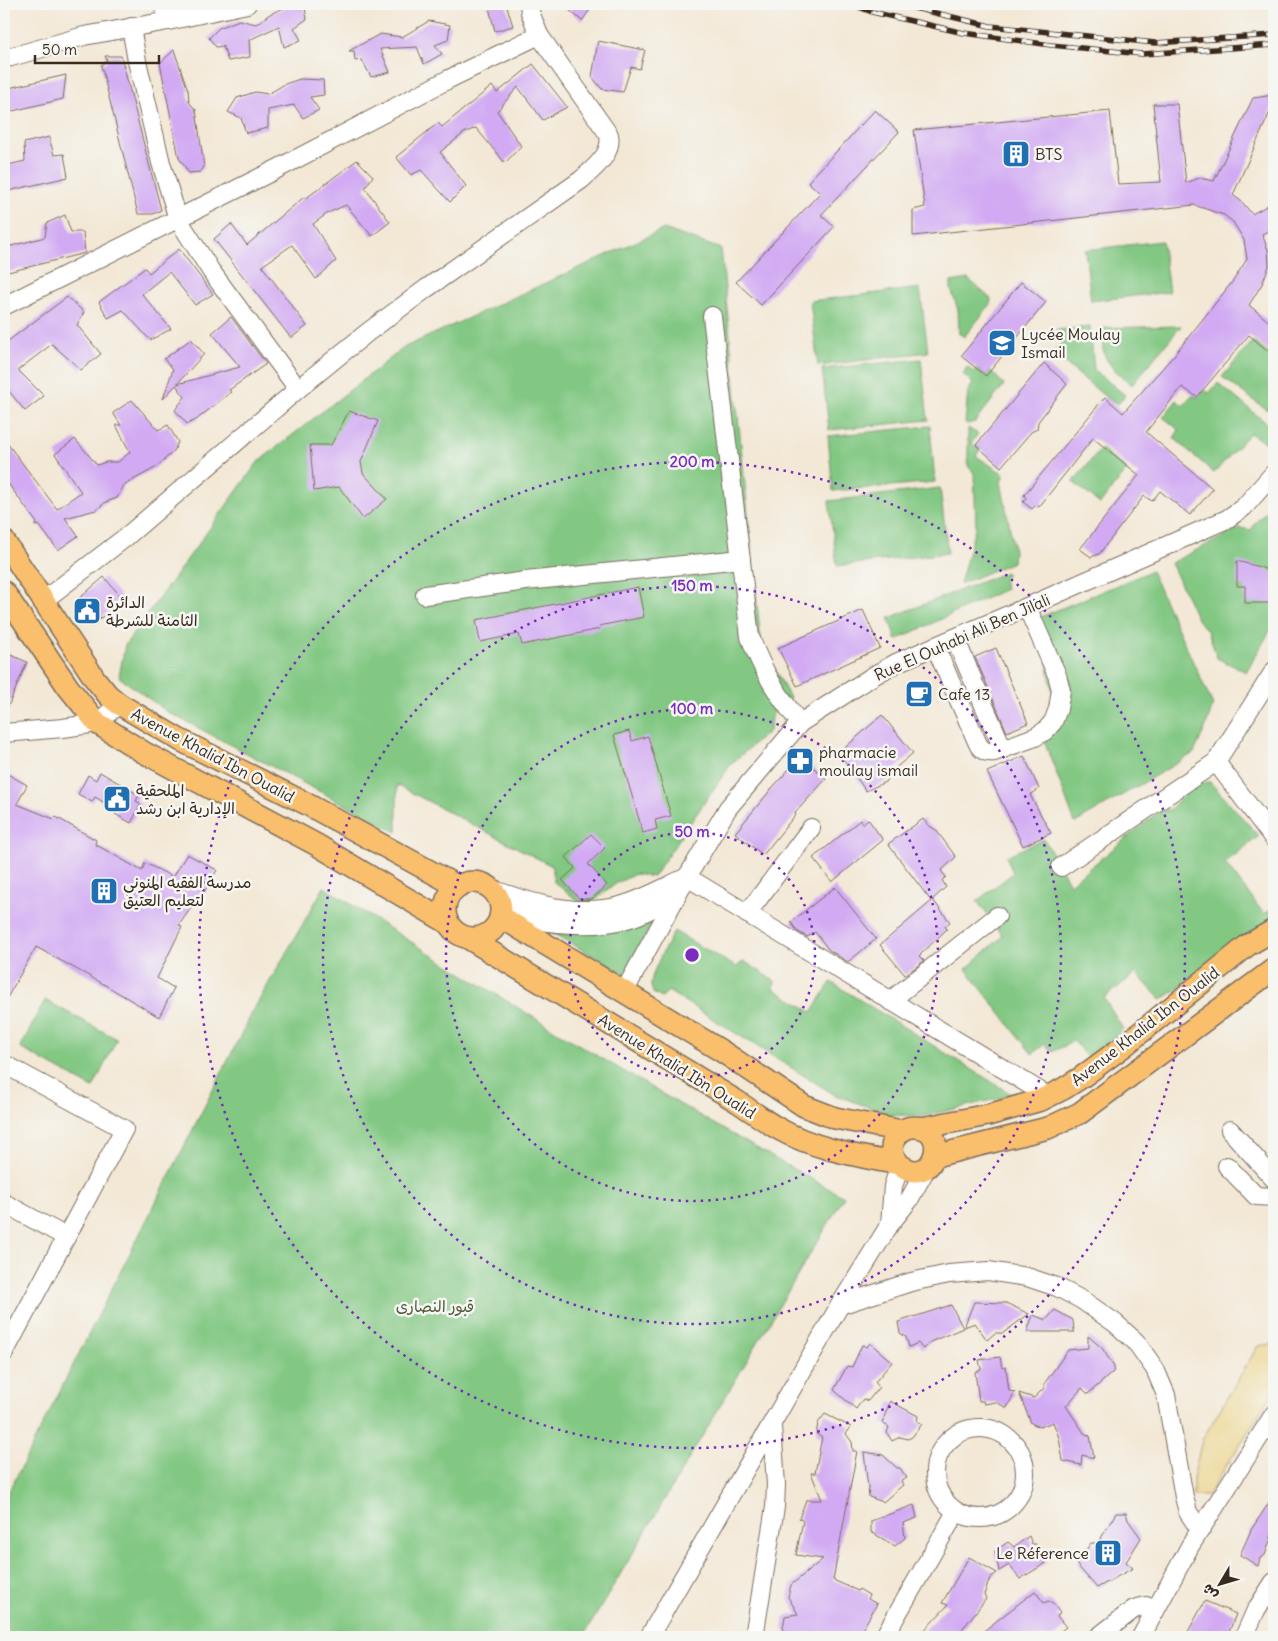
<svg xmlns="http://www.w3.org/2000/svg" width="1278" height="1641" viewBox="0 0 1278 1641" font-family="Delius,'Playpen Sans Arabic',sans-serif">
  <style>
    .green { fill: #82c883; stroke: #5e7950 }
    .sand { fill: #eeda9e; stroke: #94825e }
    .building { fill: #d1aaf3 }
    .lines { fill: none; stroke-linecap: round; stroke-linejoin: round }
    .minor-casing { stroke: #7b6c5e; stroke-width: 20 }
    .major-casing { stroke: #7b6c5e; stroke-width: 24 }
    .minor { stroke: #fff; stroke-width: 18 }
    .major { stroke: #f9bf6d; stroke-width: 21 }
    .rail-casing { stroke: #3b2a1e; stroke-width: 5.5 }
    .rail { stroke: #f6f6f2; stroke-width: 4; stroke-dasharray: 11; stroke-linecap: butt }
    .ring { fill: none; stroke: #7b2cbf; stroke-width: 2.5; stroke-dasharray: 2.5 5 }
    .labels { text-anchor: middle; stroke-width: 5; stroke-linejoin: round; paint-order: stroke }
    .poi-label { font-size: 16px; fill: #3b2a1e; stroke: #f6f6f2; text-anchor: start }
    .street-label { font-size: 16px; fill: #3b2a1e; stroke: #f6f6f2 }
    .park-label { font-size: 16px; fill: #50593c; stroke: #f6f6f2 }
    .centre { fill: #7b2cbf; stroke: #f6f6f2; stroke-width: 2.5 }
    .ring-label { font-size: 15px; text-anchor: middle; font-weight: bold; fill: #7b2cbf; stroke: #f6f6f2; stroke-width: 5; stroke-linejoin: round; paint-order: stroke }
  </style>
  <rect width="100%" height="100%" fill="#f6f6f2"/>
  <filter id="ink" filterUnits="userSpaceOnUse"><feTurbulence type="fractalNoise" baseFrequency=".02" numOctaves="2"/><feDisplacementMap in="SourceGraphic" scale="10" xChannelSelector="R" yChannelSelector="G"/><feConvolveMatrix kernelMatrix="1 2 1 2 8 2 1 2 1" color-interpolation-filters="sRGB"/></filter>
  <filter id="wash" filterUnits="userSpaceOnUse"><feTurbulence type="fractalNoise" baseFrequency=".0096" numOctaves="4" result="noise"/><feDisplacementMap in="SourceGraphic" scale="20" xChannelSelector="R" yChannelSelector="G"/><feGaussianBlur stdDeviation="1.12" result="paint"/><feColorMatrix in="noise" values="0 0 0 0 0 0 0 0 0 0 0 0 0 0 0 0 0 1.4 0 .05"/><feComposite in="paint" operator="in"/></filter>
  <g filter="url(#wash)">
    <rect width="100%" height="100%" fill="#f3e8d6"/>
    <g class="green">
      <path d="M664,229L721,249L761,643L790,698L771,716L770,730L731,764L653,877L635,874L613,885L586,907L554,882L552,866L397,785V832L166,711L119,677L125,645L258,462L405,347Z"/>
      <path d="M1162,241L1169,292L1091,301L1085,250Z"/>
      <path d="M968,279L991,299L990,305L964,337L959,333L958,310L951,289V282Z"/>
      <path d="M920,288L928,352L818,366L810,301Z"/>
      <path d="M1181,326L1132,385C1121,376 1105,364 1103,349C1102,343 1103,335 1103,328Z"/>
      <path d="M1090,327L1094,370L1125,395L1118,404L1107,398L1053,353L1064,340L1056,330Z"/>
      <path d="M1253,341L1274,358V400L1267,410L1222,377Z"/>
      <path d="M921,359L928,420L829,430L822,369Z"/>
      <path d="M967,367L973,372L977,369L986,376L990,370L1004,385L975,422L967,424L965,423L968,391L973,384L963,374Z"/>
      <path d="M1218,383L1270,426L1274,422V445L1272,447L1250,433L1214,473L1174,438L1179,430L1163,417L1177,400L1183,406L1193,395L1197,398L1205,390L1209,393Z"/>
      <path d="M930,426L935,482L833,491L828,436Z"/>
      <path d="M968,428L978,434L971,443L980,449L976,456L1004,474L1001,482L1014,550L1013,562L960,584L976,525L974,473L968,466Z"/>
      <path d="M1101,448L1127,470L1100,504L1073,482Z"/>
      <path d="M940,488L948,553L837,566L829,501Z"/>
      <path d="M1274,503V624L1246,672L1217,658L1208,631L1198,621L1171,563L1240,528L1251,530L1255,523Z"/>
      <path d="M1151,571L1213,705L1206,726L1194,753L1075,823L1044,740L1059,724L1038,618Z"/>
      <path d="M1006,572L1007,575L1003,579L1006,589L896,640L889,618Z"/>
      <path d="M1210,782L1259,836L1225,863L1264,914L1274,907V924L1161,1000L1136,973L1104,998L1123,1029L1088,1059L1074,1041L1052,1052L1045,1044L1032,1054L966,969L1003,936L977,901L1013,873L1006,856L1044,839L1070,884L1162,809L1169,810L1196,783Z"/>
      <path d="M324,887C494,995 667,1100 844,1197L583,1637H4V1501L254,1009Z"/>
      <path d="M656,916L625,974L549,931Z"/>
      <path d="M674,931L736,967L744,961L775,981L774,989L812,1012L831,982L1013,1095L925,1116L891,1115L835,1095L668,991L662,998L653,993C653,991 651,988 651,986C650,973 668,943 674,931Z"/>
      <path d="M45,1000L117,1039L93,1088L20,1048Z"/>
    </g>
    <path class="sand" d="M1274,1344V1391L1207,1496H1193V1479L1202,1440L1258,1346Z"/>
    <g id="blocks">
      <g class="building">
        <path d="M488,4H506L513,26L495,31Z"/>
        <path d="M562,4H594L582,21Z"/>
        <path d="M286,7L305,8L307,19L294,28L301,40L284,47L279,26L249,40L250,57L228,61L223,46L216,47L209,38L219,28L239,20L256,24L270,14Z"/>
        <path d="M429,21L450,25L448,40L435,45L442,54L424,64L417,47L380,49L390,72L371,77L362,60L355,61L354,51H349L380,34L402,37Z"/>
        <path d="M598,41L645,50L640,69L631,67L623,92L602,89L592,77Z"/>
        <path d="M174,50L188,90L189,102L196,110L204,167L200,172L189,173L179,158L160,63Z"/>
        <path d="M105,56H121L161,210L153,214H138L101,65L107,61Z"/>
        <path d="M533,64L567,107L543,120L518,87L497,111L521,146L505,163L476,128L464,133L440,152L466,186L450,202L421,170L411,175L396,157L438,123L442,127L492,86L497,93Z"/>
        <path d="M66,75L63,99L4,113V89Z"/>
        <path d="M300,79L323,80L324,95L310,97L319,110L303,118L294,105L268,110V128L246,133L241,118L228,112L237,98L255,92L268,94L285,84Z"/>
        <path d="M1274,95V103L1233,195L1242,202L1252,214L1274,202V228L1262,234L1268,250L1269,266L1262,284L1249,305L1274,326V356L1249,335L1197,397L1182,387L1146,432L1213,489L1190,515L1160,491L1152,501L1144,496L1099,554L1091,557L1080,549L1139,475L1093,438L1039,507L1036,505L1032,509L1023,502L1026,498L1024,495L1105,397L1123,413L1175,354L1233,281L1247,259L1244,240L1233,222L1224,215L1194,205L913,236V210L925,207L914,130L1110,111L1118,184L1161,182L1153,104H1177L1186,183L1199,178L1214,181L1253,98Z"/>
        <path d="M875,110L899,132L821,215L834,227L761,305L736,282L820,193L808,182Z"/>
        <path d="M49,137L54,155L64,154L68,177L4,192V166L25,161L24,143Z"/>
        <path d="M357,160L373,176L365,188L390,222L372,236L346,205L328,213L313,224L336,261L316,279L292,245L262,266L307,326L291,338L214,239L231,224L247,245L304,197L305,199Z"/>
        <path d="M65,215L71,232H83L85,253L4,273V248L45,237L47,223Z"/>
        <path d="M179,249L213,294L195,305L169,272L142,294L171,329L150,340L123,310L108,318L99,302L145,268L149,273Z"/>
        <path d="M1021,282L1046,302L986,376L961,356Z"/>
        <path d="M67,297L84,312L77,325L101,354L81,370L52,344L18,370L44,396L25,411L4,385V344Z"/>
        <path d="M231,317L266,364L229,390L231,392L196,420L187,424L175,410L185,397L176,385L163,399L173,369L164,359L191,339L204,354L177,384L240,367L212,333Z"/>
        <path d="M1044,363L1067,384L1038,422L1037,429L1031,432L1001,467L976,445Z"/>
        <path d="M132,400L158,430L168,425L178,442L174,451L155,468L124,485L117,498L106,502L96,510L65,518L78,536L58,550L39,525L35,526L37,523L4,478V439L57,509L81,492L55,454L75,439L97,465L106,462H118L130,452L116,425H121L113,413Z"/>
        <path d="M349,411L378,421L361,462L363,473L387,499L363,519L339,487L314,491L310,445H331Z"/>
        <path d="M1237,561L1260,567L1274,573V603H1245V586H1237Z"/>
        <path d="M104,577L123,599L94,624L75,602Z"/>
        <path d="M638,587L644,617L599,626L600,629L522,645L519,634L480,642L476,620Z"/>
        <path d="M863,610L880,648L797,686L778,648Z"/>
        <path d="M996,648L1028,723L1007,732L975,657Z"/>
        <path d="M4,652L27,662L4,716Z"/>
        <path d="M882,715L913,753L891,772L887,781L866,791L839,753Z"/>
        <path d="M629,731L632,741L648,736L671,816L655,820L657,829L643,833L614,735Z"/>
        <path d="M801,756L826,779L795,813L796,814L763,855L735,833L773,787Z"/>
        <path d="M1024,756L1039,789L1030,795L1051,833L1023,846L987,772Z"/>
        <path d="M4,772L27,785L17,804L54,819L56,817L96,840L95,844L142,871L145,863L173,877L187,854L217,870L196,906L193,905L179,925L182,927L157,978L174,988L159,1017L107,986L36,947L4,1003Z"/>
        <path d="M100,772L139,795L136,801L141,804L131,823L115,814L117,810L95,797L92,802L78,794L88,775L96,780Z"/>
        <path d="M868,819L883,840L832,882L813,858L860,820L862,824Z"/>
        <path d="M923,819L928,825L936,830L956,857L941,871L946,877L942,880L946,887L931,901L888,844Z"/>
        <path d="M591,834L605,848L588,864L607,885L592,899H580L562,880L575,868L566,857Z"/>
        <path d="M835,887L876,939L848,962L829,950L815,932L807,937L797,931L791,922Z"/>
        <path d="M933,900L950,922L945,926L947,929L919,956L924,961L905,975L880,945Z"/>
        <path d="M974,1302L1006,1303L1029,1314L1003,1333H995L987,1340L975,1323L964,1327Z"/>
        <path d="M951,1305L963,1328L930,1342L923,1349L918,1343L909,1347L906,1337L900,1333L898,1322Z"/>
        <path d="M1055,1310L1073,1320L1074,1331L1075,1332H1027L1033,1315L1046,1320Z"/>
        <path d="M1088,1336L1102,1348L1114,1367L1113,1372L1088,1394L1082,1388L1066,1406L1084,1433L1090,1436L1094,1458L1082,1455L1081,1465L1063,1461L1059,1438L1053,1422L1040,1427L1031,1423L1019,1393L1034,1398L1044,1388V1384L1068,1350L1088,1348Z"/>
        <path d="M870,1343L892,1362L875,1382L879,1387L868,1401L863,1399L856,1409L834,1390L847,1366L852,1367L862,1345L867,1347Z"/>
        <path d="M1000,1357L1002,1368L1006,1367L1009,1391L1015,1392L1007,1408L996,1402L984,1404L983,1401H979L975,1372L981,1369L979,1360Z"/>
        <path d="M890,1401L918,1416L917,1421L922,1424L912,1437L908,1439L900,1437L892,1441L887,1433L889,1427L882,1423Z"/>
        <path d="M825,1414L851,1427L846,1434L852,1442L853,1451H857L833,1580L858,1591L859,1589L869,1595L868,1599L877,1604L858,1637H789L783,1628L785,1616L798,1614L788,1597L791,1585L823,1559L796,1555L803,1521L799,1518L806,1500H822L811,1473H815L822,1437L816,1434L818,1423Z"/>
        <path d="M864,1452L883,1455L897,1468H900L907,1478L901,1481L903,1485L883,1502L869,1497Z"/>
        <path d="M1274,1495V1529L1265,1555L1260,1558L1258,1566L1240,1555L1251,1530Z"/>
        <path d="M914,1505L917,1518L903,1523L905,1538L895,1546L871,1532V1521Z"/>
        <path d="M1116,1513H1126L1128,1520L1141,1538L1126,1562L1133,1568L1097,1588L1076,1564L1091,1543H1098Z"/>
        <path d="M1029,1536L1032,1544H1036L1046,1563L1020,1579L1009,1565L999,1571L995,1551L1008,1542L1014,1547Z"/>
        <path d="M969,1557L997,1573L990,1578L984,1595L986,1599L956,1637H918L948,1605L942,1603Z"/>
        <path d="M1035,1591L1044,1603L1048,1601L1053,1603L1060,1612L1057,1616L1066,1627L1053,1637H976Z"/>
        <path d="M1205,1601L1236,1614L1227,1637H1185Z"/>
      </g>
    </g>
  </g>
  <g filter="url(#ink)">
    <use href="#blocks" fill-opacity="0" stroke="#7b6c5e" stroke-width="1"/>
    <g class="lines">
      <defs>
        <g id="minor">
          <path d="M163,4L168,21"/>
          <path d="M131,27L137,61L161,163L178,219L211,271L298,389"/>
          <path d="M4,58L11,57L84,36L168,21L247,4"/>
          <path d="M4,306L277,169L449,79L539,35"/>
          <path d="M712,316L750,637C763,672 777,694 800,723"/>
          <path d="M425,595L526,581L741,559"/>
          <path d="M44,600L126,537L298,389L368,332L427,288L581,180C594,168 613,154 609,135L539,35L530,12L529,4"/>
          <path d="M955,638L973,680"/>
          <path d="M935,646L978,744C982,751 987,753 994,752L1035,737L1045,731L1053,722L1058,709L1061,690L1057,675L1027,607"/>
          <path d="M1274,671L1216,762L1274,839"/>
          <path d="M976,687L1003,749"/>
          <path d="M4,733L63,728L97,723L119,704"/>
          <path d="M1061,867L1216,762"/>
          <path d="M687,877L1048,1096"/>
          <path d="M492,889C532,904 577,917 620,906C643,900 665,887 687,877"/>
          <path d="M502,909C533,926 600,929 633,917C649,912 663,902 677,893"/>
          <path d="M747,914L811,828"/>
          <path d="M624,992L687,877L728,808L800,723L873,676L896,663L1027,607L1227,519L1244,507L1274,473"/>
          <path d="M890,1001L997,916"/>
          <path d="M4,1064L124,1129L4,1353"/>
          <path d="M1230,1130L1274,1179"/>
          <path d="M1227,1166L1256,1196L1274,1197"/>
          <path d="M4,1203L66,1237"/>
          <path d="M890,1224L893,1186L900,1166"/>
          <path d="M840,1305L911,1282L949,1274L988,1271L1027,1277L1057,1287L1082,1300L1115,1323L1136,1342L1155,1369L1166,1395L1184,1497L1188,1512L1200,1530"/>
          <circle cx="980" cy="1473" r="45"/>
          <path d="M649,1637L840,1305L890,1224L909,1200L927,1167"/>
          <path d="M754,1637L775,1507L776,1485L772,1426"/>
          <path d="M884,1637L956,1512"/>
          <path d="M1098,1637L1134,1609L1146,1606L1155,1611"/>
          <path d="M1141,1637L1190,1546L1274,1414"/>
          <path d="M1244,1637L1256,1610L1274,1582"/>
        </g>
        <g id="major">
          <path d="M4,541L95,679L108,695L119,704L180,740L305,803L457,886"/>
          <path d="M4,592L68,687L97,723L143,752L317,845L448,923"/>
          <circle cx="473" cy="910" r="28"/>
          <path d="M501,917L723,1052L804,1106L835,1118L902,1131"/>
          <path d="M468,938L738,1102C751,1111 764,1120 777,1128C814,1149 857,1156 899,1164C935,1192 952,1126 914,1127C901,1127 889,1140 893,1154C894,1158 897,1161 899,1164"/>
          <path d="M921,1128L988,1115L1041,1100L1063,1089L1082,1077L1124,1046L1248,945L1274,930"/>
          <path d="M935,1156L1048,1128L1080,1113L1274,969"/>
        </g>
      </defs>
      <use href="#minor" class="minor-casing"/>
      <use href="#major" class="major-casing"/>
      <use href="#minor" class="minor"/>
      <use href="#major" class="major"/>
      <defs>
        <g id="rail">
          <path d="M851,4L872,12L964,33L1051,45L1142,54L1274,45"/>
          <path d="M898,4L990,26L1155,43L1274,35"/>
        </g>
      </defs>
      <use href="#rail" class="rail-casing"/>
      <use href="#rail" class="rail"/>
    </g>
  </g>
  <g class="ring">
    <circle cx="692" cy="955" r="123"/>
    <circle cx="692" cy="955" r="246"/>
    <circle cx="692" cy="955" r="369"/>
    <circle cx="692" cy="955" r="493"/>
  </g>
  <defs>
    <symbol id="building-square" viewBox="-11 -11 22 22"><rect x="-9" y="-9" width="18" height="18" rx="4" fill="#1f6fb2" stroke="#f6f6f2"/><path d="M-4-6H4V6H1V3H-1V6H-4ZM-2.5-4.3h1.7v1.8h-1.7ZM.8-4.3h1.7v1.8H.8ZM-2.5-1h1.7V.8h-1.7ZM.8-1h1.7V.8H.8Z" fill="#fff"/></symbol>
    <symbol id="university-square" viewBox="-11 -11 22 22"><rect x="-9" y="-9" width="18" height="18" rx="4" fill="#1f6fb2" stroke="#f6f6f2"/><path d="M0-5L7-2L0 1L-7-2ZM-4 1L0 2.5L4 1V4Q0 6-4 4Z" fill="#fff"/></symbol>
    <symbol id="civic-square" viewBox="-11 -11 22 22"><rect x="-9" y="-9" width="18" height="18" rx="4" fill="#1f6fb2" stroke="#f6f6f2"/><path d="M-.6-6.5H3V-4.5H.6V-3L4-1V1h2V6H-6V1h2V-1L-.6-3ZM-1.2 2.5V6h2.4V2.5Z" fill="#fff"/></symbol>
    <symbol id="cafe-square" viewBox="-11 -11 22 22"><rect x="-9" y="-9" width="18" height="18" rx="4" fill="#1f6fb2" stroke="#f6f6f2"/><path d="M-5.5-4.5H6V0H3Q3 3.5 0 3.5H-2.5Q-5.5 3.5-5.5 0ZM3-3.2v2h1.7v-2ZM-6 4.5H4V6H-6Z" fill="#fff"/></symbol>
    <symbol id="pharmacy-square" viewBox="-11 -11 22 22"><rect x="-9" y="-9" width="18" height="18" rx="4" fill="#1f6fb2" stroke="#f6f6f2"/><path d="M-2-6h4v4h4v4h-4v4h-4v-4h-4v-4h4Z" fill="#fff"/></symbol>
  </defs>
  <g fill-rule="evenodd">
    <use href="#building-square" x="1000" y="138" width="32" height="32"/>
    <use href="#university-square" x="986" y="327" width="32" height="32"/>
    <use href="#civic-square" x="71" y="595" width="32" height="32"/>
    <use href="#cafe-square" x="903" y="678" width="32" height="32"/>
    <use href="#pharmacy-square" x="784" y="745" width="32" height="32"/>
    <use href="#civic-square" x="101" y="783" width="32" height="32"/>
    <use href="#building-square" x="88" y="875" width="32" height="32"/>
    <use href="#building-square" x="1092" y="1537" width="32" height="32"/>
  </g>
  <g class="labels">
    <g class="poi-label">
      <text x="1035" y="160">BTS</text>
      <text x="1021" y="340">Lycée Moulay<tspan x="1021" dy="18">Ismail</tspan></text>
      <text x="106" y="608">الدائرة<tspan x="106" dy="18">الثامنة للشرطة</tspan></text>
      <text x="938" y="700">Cafe 13</text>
      <text x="819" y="758">pharmacie<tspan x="819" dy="18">moulay ismail</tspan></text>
      <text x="136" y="796">الملحقية<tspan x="136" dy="18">الإدارية ابن رشد</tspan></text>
      <text x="123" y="888">مدرسة الفقيه المنوني<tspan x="123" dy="18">لتعليم العتيق</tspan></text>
      <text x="1089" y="1559" text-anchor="end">Le Réference</text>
    </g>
    <g class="street-label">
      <text transform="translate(962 637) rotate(-24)" y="6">Rue El Ouhabi Ali Ben Jilali</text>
      <text transform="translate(213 755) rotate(28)" y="6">Avenue Khalid Ibn Oualid</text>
      <text transform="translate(1145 1026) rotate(-38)" y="6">Avenue Khalid Ibn Oualid</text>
      <text transform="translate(677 1066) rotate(32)" y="6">Avenue Khalid Ibn Oualid</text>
    </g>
    <g class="park-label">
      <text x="435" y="1312">قبور النصارى</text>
    </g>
  </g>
  <circle cx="692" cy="955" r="8" class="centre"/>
  <g class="ring-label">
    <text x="692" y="467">200 m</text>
    <text x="692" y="591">150 m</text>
    <text x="692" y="714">100 m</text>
    <text x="692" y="837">50 m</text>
  </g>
  <rect width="1278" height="1641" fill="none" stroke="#f6f6f2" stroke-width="20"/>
  <g transform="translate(1220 1584) rotate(232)" stroke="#f6f6f2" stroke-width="4" paint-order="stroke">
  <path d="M0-4L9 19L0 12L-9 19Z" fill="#3b2a1e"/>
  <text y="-8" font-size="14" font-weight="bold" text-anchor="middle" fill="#3b2a1e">ش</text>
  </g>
  <path d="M35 55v8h124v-8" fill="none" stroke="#3b2a1e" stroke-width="2.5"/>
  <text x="42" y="55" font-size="15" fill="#3b2a1e" stroke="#f6f6f2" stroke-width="4" paint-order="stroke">50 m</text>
</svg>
